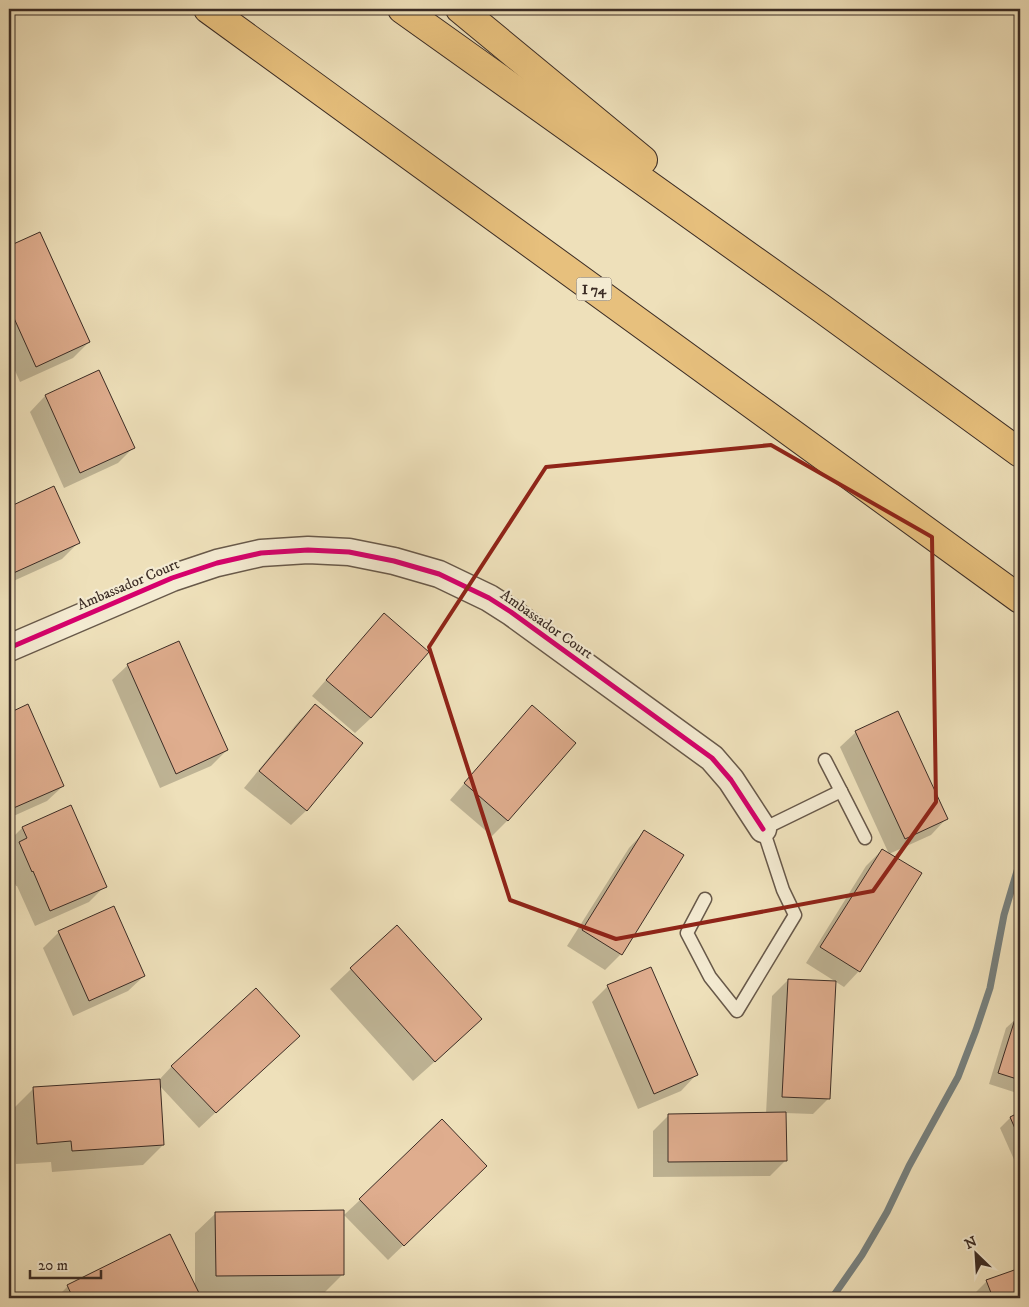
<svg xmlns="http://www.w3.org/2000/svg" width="1029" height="1307" viewBox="0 0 1029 1307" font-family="'IM FELL DW Pica',serif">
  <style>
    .shadow { fill: #0003 }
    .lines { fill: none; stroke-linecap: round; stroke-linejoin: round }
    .stream { stroke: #77817f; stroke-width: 7 }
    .building { fill: #dfad8e; stroke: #3b2c25 }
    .lane-casing { stroke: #68594a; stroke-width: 15 }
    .street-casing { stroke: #68594a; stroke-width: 29 }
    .highway-casing { stroke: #3b2c25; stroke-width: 30 }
    .lane { stroke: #f4ebd2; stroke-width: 12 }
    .street { stroke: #f4ebd2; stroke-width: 26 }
    .highway { stroke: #e7c07d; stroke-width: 28 }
    .cycleway-casing { stroke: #f4ebd2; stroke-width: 8 }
    .cycleway { stroke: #d6006c; stroke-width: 5 }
    .marked { fill: none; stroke: #8f2418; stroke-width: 4; stroke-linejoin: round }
    .labels { text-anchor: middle; stroke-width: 4.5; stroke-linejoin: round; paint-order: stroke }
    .shield { fill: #f4ebd2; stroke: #726559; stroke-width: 1 }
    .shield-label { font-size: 14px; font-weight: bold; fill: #3b2c25 }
    .street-label { font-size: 15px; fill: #3b2c25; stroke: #f4ebd2 }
  </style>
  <rect width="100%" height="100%" fill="#eee0ba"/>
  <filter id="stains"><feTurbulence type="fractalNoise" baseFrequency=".004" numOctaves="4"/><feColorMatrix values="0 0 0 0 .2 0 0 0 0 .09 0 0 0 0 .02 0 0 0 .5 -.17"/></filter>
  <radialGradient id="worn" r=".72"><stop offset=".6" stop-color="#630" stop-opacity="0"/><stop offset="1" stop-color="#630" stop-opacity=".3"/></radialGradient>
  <g class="shadow">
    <path d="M40,233L89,342L73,358L20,382L9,357V248Z"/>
    <path d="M99,372L133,448L118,463L64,488L30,412L45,396Z"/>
    <path d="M54,488L78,543L62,559L9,583V508Z"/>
    <path d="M384,615L371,718L355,733L312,696L369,631Z"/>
    <path d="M128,665L227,750L211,766L160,788L112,680Z"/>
    <path d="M315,705L307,810L291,825L244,788L299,721Z"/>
    <path d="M27,706L63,786L47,801L9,818V714Z"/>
    <path d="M532,707L508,820L492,836L450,800L517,722Z"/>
    <path d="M856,732L946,819L931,835L889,854L840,747Z"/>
    <path d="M22,828L105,886L89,902L35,926L17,886H16L9,870V853L10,852L9,848V841Z"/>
    <path d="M644,832L621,954L605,970L567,946L629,848Z"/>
    <path d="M882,850L859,971L844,987L806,963L866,866Z"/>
    <path d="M397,927L460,1039L413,1081L330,989L351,969Z"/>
    <path d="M59,932L144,976L128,991L73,1016L43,948Z"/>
    <path d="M788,980L829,1098L813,1114L785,1113L786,1160L770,1176L653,1177V1131L669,1115L766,1114L772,996Z"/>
    <path d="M608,986L696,1075L681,1091L638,1109L592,1002Z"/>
    <path d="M1017,1018L1020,1019V1090L1017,1093L989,1084L1006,1028Z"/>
    <path d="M282,1051L199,1128L159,1085L163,1145L143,1165L52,1172L51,1162L16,1164L13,1109L34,1088L159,1080L172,1066Z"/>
    <path d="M1020,1113V1162L1016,1164L1000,1128L1010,1118Z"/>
    <path d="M469,1182L388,1260L344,1215L360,1200Z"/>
    <path d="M216,1213L343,1274L322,1295L194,1296L192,1298H56L68,1286L170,1236L195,1288V1233Z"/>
    <path d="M1020,1269V1298H979L976,1292L987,1281Z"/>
  </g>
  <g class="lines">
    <path class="stream" d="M832,1298L862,1255L887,1212L909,1166L958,1077L976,1030L990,988L1004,915L1020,861"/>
  </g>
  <g class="building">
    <path d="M40,232L90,342L36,367L9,307V246Z"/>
    <path d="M99,370L135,448L80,473L45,395Z"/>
    <path d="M54,486L80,543L9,575V507Z"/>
    <path d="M384,613L429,652L371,718L326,680Z"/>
    <path d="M179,641L228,750L176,774L127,664Z"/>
    <path d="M28,704L64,786L9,810V713Z"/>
    <path d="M315,704L363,743L307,811L259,771Z"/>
    <path d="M532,705L576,743L508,821L464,783Z"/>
    <path d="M898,711L948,819L905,839L855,731Z"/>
    <path d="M71,805L107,887L50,911L33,871L32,872L19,842L27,838L22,827Z"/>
    <path d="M644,830L684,855L622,955L582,930Z"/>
    <path d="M882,849L922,873L860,972L820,947Z"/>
    <path d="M114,906L145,976L89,1001L58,931Z"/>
    <path d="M397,925L482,1019L435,1062L350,968Z"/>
    <path d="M651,967L698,1075L654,1094L607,985Z"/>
    <path d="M788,979L836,981L830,1099L782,1097Z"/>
    <path d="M256,988L300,1036L216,1113L171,1066Z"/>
    <path d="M1016,1016L1020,1018V1080L998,1073Z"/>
    <path d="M160,1079L164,1145L72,1151L71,1141L37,1144L33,1087Z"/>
    <path d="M786,1112L787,1161L668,1162V1114Z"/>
    <path d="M1020,1112V1140L1010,1117Z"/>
    <path d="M442,1119L487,1166L404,1246L359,1199Z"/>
    <path d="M344,1210V1275L216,1276L215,1212Z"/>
    <path d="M170,1234L199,1293L188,1298H73L67,1285Z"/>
    <path d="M1020,1268V1298H993L986,1280Z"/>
  </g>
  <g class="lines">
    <defs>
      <g id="lane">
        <path d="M841,791L865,838"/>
        <path d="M705,899L687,933L710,977L737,1011L795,915L783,890L763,829L841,791L825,760"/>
      </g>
      <path id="street" d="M9,648L172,578L217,563L261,553L308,550L349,552L394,561L439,574L489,598L511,612L712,758L731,780L763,829"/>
      <g id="highway">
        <path d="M208,9L1020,599"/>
        <path d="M402,9L821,308L1020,453"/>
        <path d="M460,9L643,160"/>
      </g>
    </defs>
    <use href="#lane" class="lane-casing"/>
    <use href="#street" class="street-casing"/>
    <use href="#highway" class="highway-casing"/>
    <use href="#lane" class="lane"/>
    <use href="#street" class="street"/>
    <use href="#highway" class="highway"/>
    <defs>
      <path id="cycleway" d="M9,648L172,578L217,563L261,553L308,550L349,552L394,561L439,574L489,598L511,612L712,758L731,780L763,829"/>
    </defs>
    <use href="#cycleway" class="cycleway-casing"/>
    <use href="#cycleway" class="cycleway"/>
  </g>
  <path class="marked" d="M771,445L932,537L936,802L873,891L616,939L510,900L429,647L546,467Z"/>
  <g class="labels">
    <rect class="shield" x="576.5" y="277.5" width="35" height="23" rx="4"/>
    <g class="shield-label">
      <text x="594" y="294">I 74</text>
    </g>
    <g class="street-label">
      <text transform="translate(128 584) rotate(-23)" y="5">Ambassador Court</text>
      <text transform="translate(547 624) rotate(35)" y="5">Ambassador Court</text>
    </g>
  </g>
  <rect width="1029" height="1307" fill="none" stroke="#eee0ba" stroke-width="30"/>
  <rect x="10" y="10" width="1009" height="1287" fill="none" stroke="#3b2c25" stroke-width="2.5"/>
  <rect x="15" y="15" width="999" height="1277" fill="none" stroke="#3b2c25"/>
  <g transform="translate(976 1254) rotate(335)" stroke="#f4ebd2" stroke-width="4" paint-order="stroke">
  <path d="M0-4L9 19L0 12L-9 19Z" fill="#3b2c25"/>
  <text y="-8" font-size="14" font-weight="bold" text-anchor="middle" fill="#3b2c25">N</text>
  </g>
  <path d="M30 1270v8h71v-8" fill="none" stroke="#3b2c25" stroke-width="2.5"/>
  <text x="38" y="1270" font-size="15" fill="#3b2c25" stroke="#f4ebd2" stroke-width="4" paint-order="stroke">20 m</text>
  <rect width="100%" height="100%" filter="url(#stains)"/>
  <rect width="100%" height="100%" fill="url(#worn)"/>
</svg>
